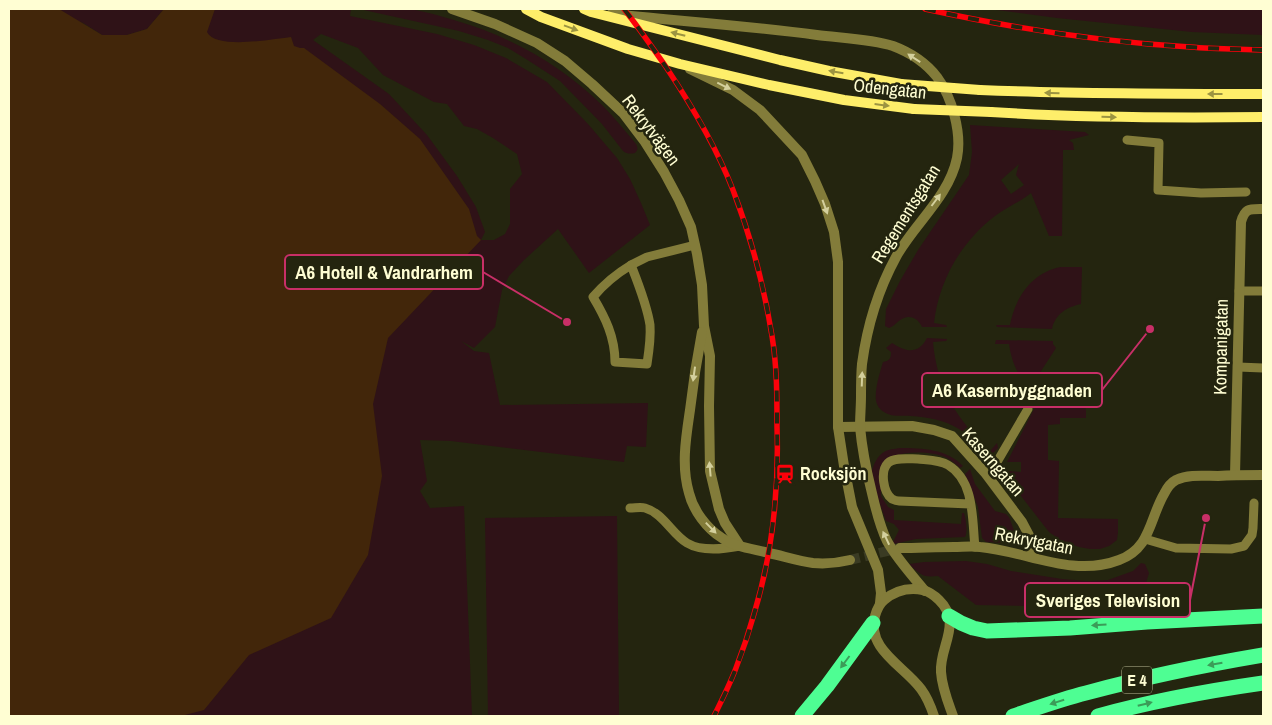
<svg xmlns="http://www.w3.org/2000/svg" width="1272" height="725" viewBox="0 0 1272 725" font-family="'Archivo Narrow',sans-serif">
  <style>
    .green { fill: #2f1217; fill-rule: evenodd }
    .water { fill: #42260a }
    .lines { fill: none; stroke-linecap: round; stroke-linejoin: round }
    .minor-tunnel { stroke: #3a3b23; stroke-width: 10; stroke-dasharray: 10 5; stroke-linecap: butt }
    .service { stroke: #837c3a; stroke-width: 9 }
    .minor { stroke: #837c3a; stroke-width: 10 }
    .tertiary { stroke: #837c3a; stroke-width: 10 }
    .secondary { stroke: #feee6a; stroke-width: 10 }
    .motorway { stroke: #4efe93; stroke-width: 15 }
    .rail-casing { stroke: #fc010a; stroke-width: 5.5 }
    .rail { stroke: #24250f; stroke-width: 4; stroke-dasharray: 11; stroke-linecap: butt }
    .secondary-bridge { stroke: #feee6a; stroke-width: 10 }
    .oneway { fill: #9c9441 }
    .oneway2 { fill: #d4d09d }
    .oneway3 { fill: #3b9c58 }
    .labels { text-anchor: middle; stroke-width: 5; stroke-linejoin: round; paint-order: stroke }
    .shield { fill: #24250f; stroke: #bdbd98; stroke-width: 1 }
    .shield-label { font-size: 16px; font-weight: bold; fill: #fffed3 }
    .street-label { font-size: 18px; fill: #fffed3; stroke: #24250f }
    .poi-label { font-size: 18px; font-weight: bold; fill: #fffed3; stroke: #24250f; text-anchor: start }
    .leader { fill: none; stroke: #c82f67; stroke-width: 2 }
    .callout-dot { fill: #c82f67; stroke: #24250f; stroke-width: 2 }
    .callout { fill: #24250f; stroke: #c82f67; stroke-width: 2 }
    .callout-label { font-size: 19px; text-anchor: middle; font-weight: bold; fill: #fffed3 }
  </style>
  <rect width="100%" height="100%" fill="#24250f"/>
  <g class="green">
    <path d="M9,9H164L147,29L127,35H102L80,21L100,38H125L149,32L166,9H351L350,16L437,34L474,45L506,58L547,82L588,124L617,158L630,179L641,203L650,225L589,273L558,229L524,260L509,276L502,290L495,327L474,348L461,341L474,351L489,353L500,405L648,403L646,447L627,446L624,462L451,441L420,440L427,481L420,491L430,508L464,506L472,716H9ZM321,34L358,48L383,75L434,102L447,104L464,126L477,129L493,138L517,154L522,174L510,189V224L505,234L494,240H481L485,232L476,207L457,176L427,135L389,94L313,40Z"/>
    <path d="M359,9C374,9 390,7 405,9C422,10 440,16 457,21C512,37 562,66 603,106C615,118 625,131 636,144C638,148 638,150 635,153C630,154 627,154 623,151L602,124L560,81L526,59L508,48L488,40L459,31Z"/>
    <path d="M989,9H1263V35L1192,32L1057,18Z"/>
    <path d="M970,125L1085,132L1089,135L1069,140L1073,143L1074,150H1063L1062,236H1049L1031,193C1020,202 1007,207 995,216C961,242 939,280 934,323L946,325L947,327H922C919,320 912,315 904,318C898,320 895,326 889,328L885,326L886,309L900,281L918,250L969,175L972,152ZM1019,164L1016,175L1024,185L1011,194L1001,180Z"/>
    <path d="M1061,267H1082L1081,304C1067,307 1055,314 1052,329L997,327L996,325H1010C1015,298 1032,272 1061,267Z"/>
    <path d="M927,338L947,339V340L946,341L933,342C937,388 957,420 990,451L997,443L998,448L992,454L985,455L983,454C976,446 969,435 959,429C945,420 927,417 911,416C904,415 895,417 888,414C883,412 879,409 877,404C873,394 880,372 883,362C889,361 891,359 891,352L886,348L892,343C906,352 918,355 927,338Z"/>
    <path d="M996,340L1053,341V344L1056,348L1030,388C1017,374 1012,363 1009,344H995Z"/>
    <path d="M1058,399C1064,401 1083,403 1086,409C1086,411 1086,416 1086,418H1060V424L1048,425V460L1059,461L1058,518L1118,519V532L1117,540L1109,546L1100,549H1090L1079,547L1067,543L1059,539L1049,532L1007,478L1006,474L1008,471L1021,472V462H1007L1033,411C1040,401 1046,401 1058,399Z"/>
    <path d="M900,448C922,448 947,449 963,466L960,468C956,464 952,461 947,458C931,451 907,451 891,457L881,474V496L888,507L894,510V520L961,524L962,513H964C966,519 968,532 965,537L916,539L894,544L893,542L899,530L894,524L886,521C882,510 872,482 872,471C873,465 878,455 884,452C889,449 894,449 900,448Z"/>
    <path d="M970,469L975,484L995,511L1006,514L1009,517L1016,536L1012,541L1007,543L986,542L982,538L978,507L965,474Z"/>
    <path d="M617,516L619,716H488L485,518Z"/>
    <path d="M966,561L987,564L1011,571L1062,579L1088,581L1108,580L1133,571L1141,563L1145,564L1149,573L1142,596L1138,604L1070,602L1027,606L976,605L938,576C922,578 920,574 909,564L924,562Z"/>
  </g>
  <path class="water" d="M9,9H59L102,35H127L147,29L164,9H215L207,32C216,50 273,39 291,37L294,46L300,48H304L380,104L420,139L469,209L477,236L481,240L388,338L373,404L382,476L368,555L331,618L249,655L204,710L181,716H9Z"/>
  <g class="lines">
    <path class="minor-tunnel" d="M850,560L900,548"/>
    <g class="service">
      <path d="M1127,140L1159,143L1158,190L1201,193L1246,192"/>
      <path d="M631,265C638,283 647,305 650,325C651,338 649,351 647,364L615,362C615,337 605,317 593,297C604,284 616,274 631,265Z"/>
      <path d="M631,265L647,257L695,245"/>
      <path d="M1239,291H1263"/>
      <path d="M1238,367L1263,368"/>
      <path d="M986,474L997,462L1028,409"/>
      <path d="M970,504L899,501C896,501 894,500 892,499C883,492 880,471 888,463C894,457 909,459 918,459C927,460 940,460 948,465C975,481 972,520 975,547"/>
      <path d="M630,508C635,508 641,507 645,508C663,513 672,534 687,543C702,552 724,549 740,546"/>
      <path d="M1145,539L1176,548L1231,549L1244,546L1252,535L1253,528L1254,503"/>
    </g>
    <g class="minor">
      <path d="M452,9L495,24L537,43L565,61L592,84L623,113L645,142L664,172L679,200L691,227L697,254L702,285L704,326L710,356L709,406L710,471L719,509L725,523L740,546"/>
      <path d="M702,332C697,358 693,384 690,410C686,437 681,466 689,493C693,510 707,529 722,538C734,547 754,549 769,553C783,556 798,561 813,563C825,564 838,563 850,560"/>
      <path d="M838,427L912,426L934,430L952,436L986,474L1022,522L1031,539L1032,549L1031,557"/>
      <path d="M1235,475L1241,222C1245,208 1249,209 1263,209"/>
      <path d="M900,548C918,548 936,547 954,547C962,547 972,546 980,547C1026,551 1072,578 1119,560C1151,548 1149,520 1164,494C1167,488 1170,483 1176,480C1189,474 1204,476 1218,476C1233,475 1248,475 1263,475"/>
    </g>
    <g class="tertiary">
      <path d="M611,14C680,21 749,26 817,35C840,38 871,39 893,46C909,52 926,63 937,77C952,97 962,133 957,158C949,197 914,224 896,257C878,290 867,327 862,364C861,374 861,385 861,396C861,406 860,417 860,427C862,448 866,469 871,489C875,506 879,525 887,541C897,559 912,575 925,591"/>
      <path d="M690,69L733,90L760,110L802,155L815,181L825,204L834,232L838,262V427L844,466L852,507L878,570L881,593L880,603"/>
      <path d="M934,716C931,707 927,697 921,689C904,666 866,649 875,616C877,609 879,604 884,600C896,590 908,587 923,590C930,592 934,595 939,600C963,623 939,647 941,672C942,688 948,702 953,716"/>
    </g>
    <g class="secondary">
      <path d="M526,9L541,17L628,49L680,64L769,85L844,100L914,109"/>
      <path d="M584,9L591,12L780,60L829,71L901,84"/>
      <path d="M980,90C1074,94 1169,94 1263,94"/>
      <path d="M991,112C1082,118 1172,118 1263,117"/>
    </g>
    <g class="motorway">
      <path d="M949,616L961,623L973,628L987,631L1070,628L1147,622L1263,616"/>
      <path d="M802,716L827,686L873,623"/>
      <path d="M1013,716C1037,708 1062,699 1086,693C1145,677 1204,665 1263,655"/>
      <path d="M1098,716C1152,701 1207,691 1263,683"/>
    </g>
    <defs>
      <g id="rail">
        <path d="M624,9C639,28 652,47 666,67C692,106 716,146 733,190C751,237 764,286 772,336C777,366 777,397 777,427C779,489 772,555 754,614C749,632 743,650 736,668C730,684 722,700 714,716"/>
        <path d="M925,9C1012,28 1101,42 1190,47C1215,49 1239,49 1263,50"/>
      </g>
    </defs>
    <use href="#rail" class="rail-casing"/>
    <use href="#rail" class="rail"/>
    <g class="secondary-bridge">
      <path d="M901,84L980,90"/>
      <path d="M914,109L991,112"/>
    </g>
  </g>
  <defs><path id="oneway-solid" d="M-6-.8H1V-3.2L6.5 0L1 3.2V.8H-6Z" transform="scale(1.25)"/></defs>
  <g class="oneway">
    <use href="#oneway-solid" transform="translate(571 28) rotate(20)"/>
    <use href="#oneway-solid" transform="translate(678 34) rotate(-166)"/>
    <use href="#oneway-solid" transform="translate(836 72) rotate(-170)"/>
    <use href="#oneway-solid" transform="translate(1052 93) rotate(-178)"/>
    <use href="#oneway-solid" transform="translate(1215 94) rotate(180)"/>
    <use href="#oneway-solid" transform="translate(882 105) rotate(7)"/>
    <use href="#oneway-solid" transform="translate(1109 117) rotate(1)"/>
  </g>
  <g class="oneway2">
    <use href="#oneway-solid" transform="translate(914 58) rotate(-147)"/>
    <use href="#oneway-solid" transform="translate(724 86) rotate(26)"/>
    <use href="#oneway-solid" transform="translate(936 200) rotate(-53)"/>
    <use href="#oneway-solid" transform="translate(825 207) rotate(70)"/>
    <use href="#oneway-solid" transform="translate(694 374) rotate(98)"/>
    <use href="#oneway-solid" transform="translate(862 379) rotate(-88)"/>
    <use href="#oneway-solid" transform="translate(710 469) rotate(-95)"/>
    <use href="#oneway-solid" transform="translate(711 528) rotate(46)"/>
    <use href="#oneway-solid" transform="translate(886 538) rotate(-115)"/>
  </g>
  <g class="oneway3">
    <use href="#oneway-solid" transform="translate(1099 625) rotate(176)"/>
    <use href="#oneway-solid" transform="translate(845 662) rotate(127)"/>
    <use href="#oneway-solid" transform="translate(1215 664) rotate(170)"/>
    <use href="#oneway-solid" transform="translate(1057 702) rotate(163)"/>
    <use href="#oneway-solid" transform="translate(1145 704) rotate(-14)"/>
  </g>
  <defs>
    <symbol id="station-bare" viewBox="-9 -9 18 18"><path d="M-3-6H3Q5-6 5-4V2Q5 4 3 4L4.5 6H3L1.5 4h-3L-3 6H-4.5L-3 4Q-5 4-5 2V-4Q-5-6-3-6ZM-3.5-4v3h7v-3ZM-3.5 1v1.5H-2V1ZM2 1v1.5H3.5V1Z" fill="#fc010a" stroke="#24250f" stroke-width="2.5" paint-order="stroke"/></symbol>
  </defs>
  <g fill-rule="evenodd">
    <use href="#station-bare" x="771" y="460" width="28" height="28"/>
  </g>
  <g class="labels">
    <rect class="shield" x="1122" y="666.5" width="30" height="27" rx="4"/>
    <g class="shield-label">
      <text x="1137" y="686">E 4</text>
    </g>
    <g class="street-label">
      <text transform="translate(890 89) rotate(6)" y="6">Odengatan</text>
      <text transform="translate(651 130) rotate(53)" y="6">Rekrytvägen</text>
      <text transform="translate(906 214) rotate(-58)" y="6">Regementsgatan</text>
      <text transform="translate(1221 347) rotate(-89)" y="6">Kompanigatan</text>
      <text transform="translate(993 462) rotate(49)" y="6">Kaserngatan</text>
      <text transform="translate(1034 541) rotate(11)" y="6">Rekrytgatan</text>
    </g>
    <g class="poi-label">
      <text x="800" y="480">Rocksjön</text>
    </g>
  </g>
  <path class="leader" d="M567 322L483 272M1150 329L1102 390M1206 518L1190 600"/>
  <g class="callout-dot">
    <circle cx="567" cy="322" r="5"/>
    <circle cx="1150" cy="329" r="5"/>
    <circle cx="1206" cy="518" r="5"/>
  </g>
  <g class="callout">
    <rect x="285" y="255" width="198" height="34" rx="5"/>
    <rect x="922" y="373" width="180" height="34" rx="5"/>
    <rect x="1025" y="583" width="165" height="34" rx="5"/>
  </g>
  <g class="callout-label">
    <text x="384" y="279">A6 Hotell &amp; Vandrarhem</text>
    <text x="1012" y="397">A6 Kasernbyggnaden</text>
    <text x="1108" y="607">Sveriges Television</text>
  </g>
  <rect width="1272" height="725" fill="none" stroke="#fffed3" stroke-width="20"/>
</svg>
